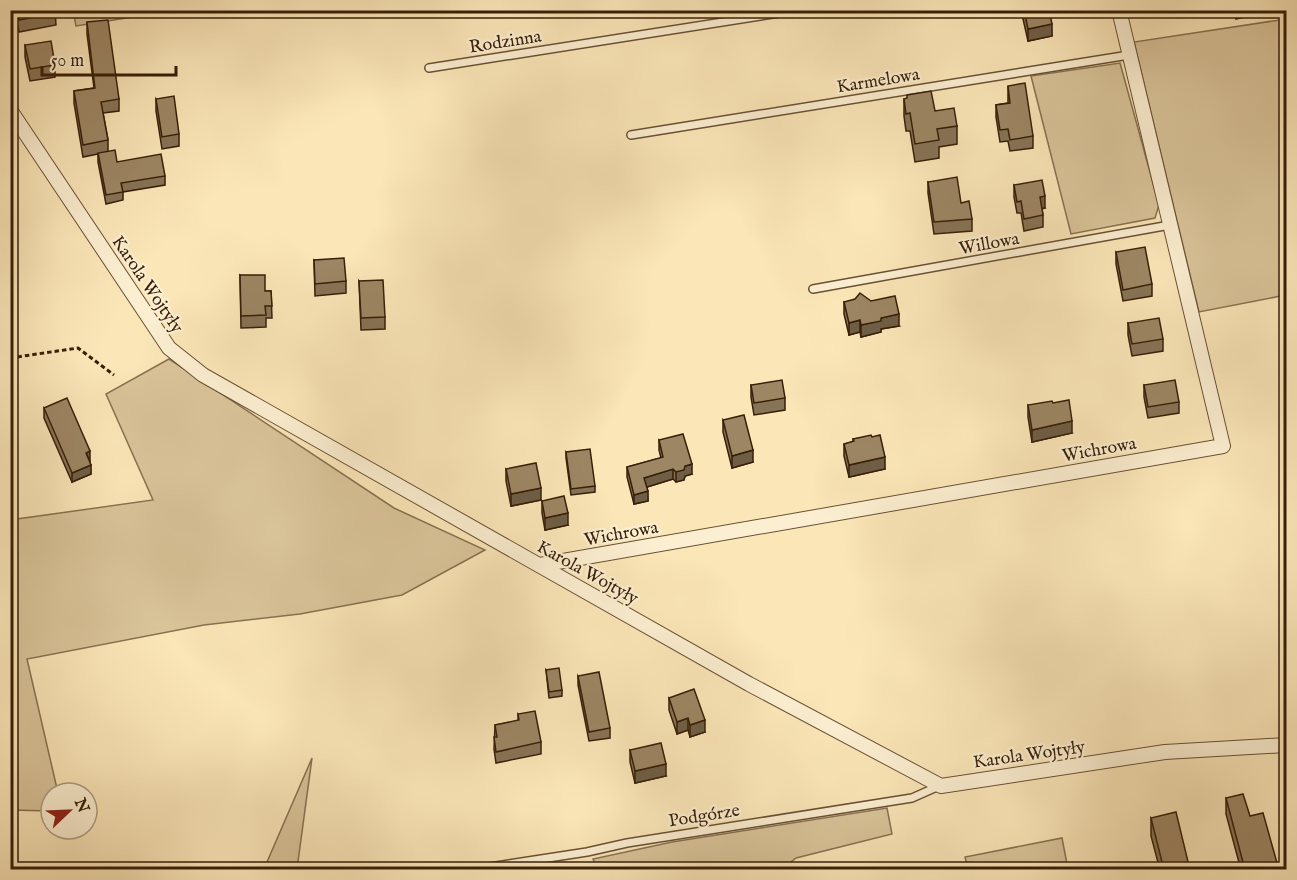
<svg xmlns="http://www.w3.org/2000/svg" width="1297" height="880" viewBox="0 0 1297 880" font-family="'IM FELL English',serif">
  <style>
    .green { fill: #dac49a; stroke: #887251; stroke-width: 1.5 }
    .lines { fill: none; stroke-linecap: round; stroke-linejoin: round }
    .lane-casing { stroke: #685134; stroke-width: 10 }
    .street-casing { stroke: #685134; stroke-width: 16 }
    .path { stroke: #371f08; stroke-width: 3; stroke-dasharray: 4.5 3; stroke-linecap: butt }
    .lane { stroke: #fcefd1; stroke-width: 7 }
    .street { stroke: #fcefd1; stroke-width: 14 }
    .wall { fill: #877356; stroke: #371f08; stroke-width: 1.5 }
    .shaded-wall { fill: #6e5e46; stroke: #371f08; stroke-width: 1.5 }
    .building { fill: #9d8664; stroke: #371f08; stroke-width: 1.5 }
    .labels { text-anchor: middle; stroke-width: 4.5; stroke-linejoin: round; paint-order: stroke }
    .street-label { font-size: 18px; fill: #371f08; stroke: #fcefd1 }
  </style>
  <rect width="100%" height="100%" fill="#fbe6b8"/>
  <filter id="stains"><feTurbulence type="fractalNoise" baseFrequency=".00333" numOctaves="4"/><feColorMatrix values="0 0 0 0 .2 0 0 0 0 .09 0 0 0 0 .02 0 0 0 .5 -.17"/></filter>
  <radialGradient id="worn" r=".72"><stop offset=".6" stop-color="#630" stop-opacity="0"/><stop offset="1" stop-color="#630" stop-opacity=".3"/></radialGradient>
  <g class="green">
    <path d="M73,10L171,11L76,26Z"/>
    <path d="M1286,19V295L1199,312L1134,42Z"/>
    <path d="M1120,63L1159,205L1155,218L1071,234L1031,76Z"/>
    <path d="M169,359L394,508L485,550L402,595L300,614L204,625L27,659L58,793H51V811L11,810L10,520L153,500L106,394Z"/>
    <path d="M312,758L297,869H264Z"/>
    <path d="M887,808L892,834L796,858L782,869H597L593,859L672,842Z"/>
    <path d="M1062,838L1068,869H968L965,857Z"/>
  </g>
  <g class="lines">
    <defs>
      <g id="lane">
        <path d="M429,68L799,10"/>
        <path d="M631,135L1129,55"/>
        <path d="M813,289L1170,225"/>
        <path d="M470,870L587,852L627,843L912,798L939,786"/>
      </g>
      <g id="street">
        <path d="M10,110L169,348L203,375L749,684L941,786L1165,752L1286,745"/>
        <path d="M540,565L1223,446L1119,10"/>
      </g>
    </defs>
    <use href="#lane" class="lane-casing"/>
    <use href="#street" class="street-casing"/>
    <path class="path" d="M10,358L78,348L114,375"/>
    <use href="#lane" class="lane"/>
    <use href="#street" class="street"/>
  </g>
  <g class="wall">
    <path d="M15,10H55L56,25L19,32Z"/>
    <path d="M1021,10H1056V12L1050,14L1052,36L1028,41Z"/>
    <path d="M87,22L119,99V111L103,113L108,140V151L117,162L165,176V185L123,192V200L106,204L98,162V154L83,157L74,103V91L94,88L87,34Z"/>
    <path d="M25,45L55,65V77L30,81L25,57Z"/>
    <path d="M1008,86L1033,136V148L1010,151L1008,141L1000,142L996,117V105L1008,103Z"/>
    <path d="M156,99L179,134V146L162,149L156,111Z"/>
    <path d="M904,99L935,111L957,126V144L939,147V158L915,162L910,131H906L904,116Z"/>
    <path d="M928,182L961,203L972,219V231L934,234L928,193Z"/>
    <path d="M1014,185L1045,208L1042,209L1043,215V227L1024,231L1021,213H1017L1014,197Z"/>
    <path d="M1116,252L1152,284V296L1123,301L1116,264Z"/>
    <path d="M314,260L346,281V293L315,296Z"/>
    <path d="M240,275L265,291H271L272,318H266V327L241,328Z"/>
    <path d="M359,281L385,317V329L361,330Z"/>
    <path d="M844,302L899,326L881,329V332L861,337L860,332L849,335L844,314Z"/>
    <path d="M1128,323L1163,339V351L1132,356L1128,335Z"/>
    <path d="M751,385L785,398V410L754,415L751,397Z"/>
    <path d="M1144,385L1179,402V413L1148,418L1144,397Z"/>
    <path d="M1028,405L1072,433L1032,442L1028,417Z"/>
    <path d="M44,408L90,461L91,474L72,482L44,418Z"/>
    <path d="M723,420L753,462L732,468L723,432Z"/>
    <path d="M872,437L885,469L849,477L844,456V444L853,442V439Z"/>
    <path d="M659,440L692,474L685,476L684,480L676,482L673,479L647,487L648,501L634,504L627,477V467L661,458L659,450Z"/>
    <path d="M566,452L595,486V492L571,495L566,458Z"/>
    <path d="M506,469L541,500L511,506L506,481Z"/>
    <path d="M542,501L568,525L545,530L542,513Z"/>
    <path d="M546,670L562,690V696L549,698Z"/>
    <path d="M578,676L610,728V738L589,741L578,685Z"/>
    <path d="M669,698L705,732L690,737L688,730L677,734L669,710Z"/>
    <path d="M518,714L541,742V754L496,763L494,749L495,725L518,721Z"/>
    <path d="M630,750L666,776L635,783L630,762Z"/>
    <path d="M1226,798L1250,816L1279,870H1241L1226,814Z"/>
    <path d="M1151,818L1190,870H1160L1151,836Z"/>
  </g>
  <g class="shaded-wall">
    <path d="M1047,10H1056V12L1047,14Z"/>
    <path d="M1247,10H1274L1236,19V13Z"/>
    <path d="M1052,24V36L1028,41V29Z"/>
    <path d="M1045,196V208L1040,209V197Z"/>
    <path d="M899,314V326L881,329V332L861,337V325L881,318Z"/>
    <path d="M860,320V332L849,335V323Z"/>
    <path d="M1072,421V433L1032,442V430Z"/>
    <path d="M753,450V462L732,468V456Z"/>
    <path d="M90,451V461L86,453Z"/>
    <path d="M885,457V469L849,477V465Z"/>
    <path d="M692,464V474L685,476L684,480L676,482V472L685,466Z"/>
    <path d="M91,465V474L72,482V473Z"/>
    <path d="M673,469V479L644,488V478Z"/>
    <path d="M541,488V500L511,506V494Z"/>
    <path d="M648,491V501L634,504V495Z"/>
    <path d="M568,513V525L545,530V518Z"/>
    <path d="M688,718V730L677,734V722Z"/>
    <path d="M705,720V732L690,737V725Z"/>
    <path d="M666,764V776L635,783V771Z"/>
  </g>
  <g class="building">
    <path d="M18,10H55L56,13L19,20Z"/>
    <path d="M1024,10H1049L1052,24L1028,29Z"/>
    <path d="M1236,10H1247L1236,13Z"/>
    <path d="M108,20L119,99L101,102L108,140L83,145L74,91L95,88L87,22Z"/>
    <path d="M51,41L55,65L30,69L25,45Z"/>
    <path d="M1025,83L1033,136L1010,140L1008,129L1000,130L996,105L1010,103L1008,86Z"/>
    <path d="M931,91L935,111L954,108L957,126L937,129L939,140L915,144L910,113L906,114L904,99L907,98V95Z"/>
    <path d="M174,96L179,134L162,137L156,99Z"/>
    <path d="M115,150L117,162L161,154L165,176L121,183L123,192L106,195L98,153Z"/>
    <path d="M957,177L961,203L969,201L972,219L934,222L928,182Z"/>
    <path d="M1042,180L1045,196L1040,197L1043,215L1024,219L1021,201L1017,202L1014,185Z"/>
    <path d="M1145,247L1152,284L1123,290L1116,252Z"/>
    <path d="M344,258L346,281L315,284L314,260Z"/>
    <path d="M240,275H265V291H271L272,306H265L266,315L241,316Z"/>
    <path d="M383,280L385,317L361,318L359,281Z"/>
    <path d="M860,293L871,301L895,296L899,314L881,318V321L861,325L860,320L849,323L844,302L855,299Z"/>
    <path d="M1159,318L1163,339L1132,344L1128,323Z"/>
    <path d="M782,380L785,398L754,403L751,385Z"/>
    <path d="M1175,380L1179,402L1148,407L1144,385Z"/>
    <path d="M67,398L90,451L86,453L91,465L72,473L44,408Z"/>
    <path d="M1069,400L1072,421L1032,430L1028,405L1052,401L1053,403Z"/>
    <path d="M744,415L753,450L732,456L723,420Z"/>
    <path d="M683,434L692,464L685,466L684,470L676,472L673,469L644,478L648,491L634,495L627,467L663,457L659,440Z"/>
    <path d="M871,435L872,437L880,435L885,457L849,465L844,444L854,441L853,439Z"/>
    <path d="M590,449L595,486L571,489L566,452Z"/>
    <path d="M536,463L541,488L511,494L506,469Z"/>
    <path d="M564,496L568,513L545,518L542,501Z"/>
    <path d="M559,668L562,690L549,692L546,670Z"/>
    <path d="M599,672L610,728L589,732L578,676Z"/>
    <path d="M694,689L705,720L690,725L688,718L677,722L669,698Z"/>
    <path d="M535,711L541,742L496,752L494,737H497L495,725L519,720L518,714Z"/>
    <path d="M661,743L666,764L635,771L630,750Z"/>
    <path d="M1243,794L1250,816L1263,813L1279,870H1245L1226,798Z"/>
    <path d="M1176,812L1190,870H1164L1151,818Z"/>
  </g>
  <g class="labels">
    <g class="street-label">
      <text transform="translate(505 41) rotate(-9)" y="6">Rodzinna</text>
      <text transform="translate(878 80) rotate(-9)" y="6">Karmelowa</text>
      <text transform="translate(989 243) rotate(-10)" y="6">Willowa</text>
      <text transform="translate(148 284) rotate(56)" y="6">Karola Wojtyły</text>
      <text transform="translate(1099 449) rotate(-10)" y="6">Wichrowa</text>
      <text transform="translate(621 533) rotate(-10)" y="6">Wichrowa</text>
      <text transform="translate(588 572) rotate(29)" y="6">Karola Wojtyły</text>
      <text transform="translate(1029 754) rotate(-8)" y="6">Karola Wojtyły</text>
      <text transform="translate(704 815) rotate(-9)" y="6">Podgórze</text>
    </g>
  </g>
  <rect width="1297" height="880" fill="none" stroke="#fbe6b8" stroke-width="36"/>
  <rect x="12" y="12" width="1273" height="856" fill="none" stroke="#371f08" stroke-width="3"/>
  <rect x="18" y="18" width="1261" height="844" fill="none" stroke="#371f08" stroke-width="1.5"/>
  <g transform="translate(69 811) rotate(67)"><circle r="28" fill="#fcefd1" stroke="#ad9c81" stroke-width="1.5"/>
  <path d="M0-4.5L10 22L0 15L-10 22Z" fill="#8f2418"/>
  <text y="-9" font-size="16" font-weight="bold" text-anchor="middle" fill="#371f08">N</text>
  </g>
  <path d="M42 66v9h134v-9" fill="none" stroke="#371f08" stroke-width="3"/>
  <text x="51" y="66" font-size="18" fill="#371f08" stroke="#fcefd1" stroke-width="4.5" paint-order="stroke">50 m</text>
  <rect width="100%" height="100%" filter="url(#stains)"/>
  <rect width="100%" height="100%" fill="url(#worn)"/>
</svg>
